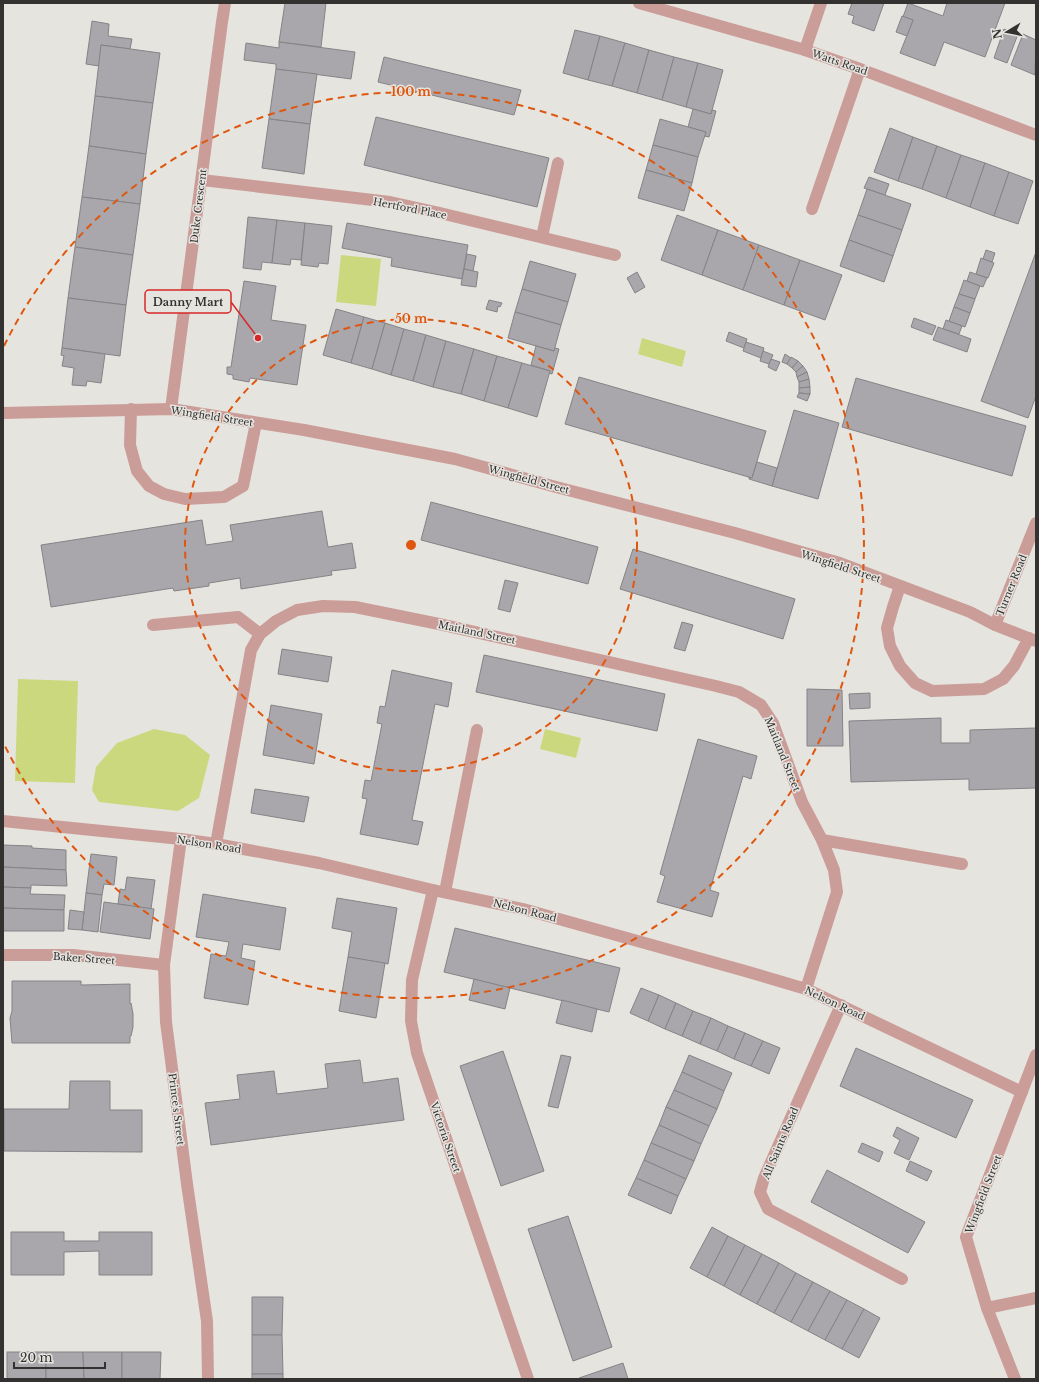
<svg xmlns="http://www.w3.org/2000/svg" width="1039" height="1382" viewBox="0 0 1039 1382" font-family="'Libre Baskerville',serif">
  <style>
    .green { fill: #ccd87e }
    .building { fill: #a9a7ab; stroke: #868387 }
    .lines { fill: none; stroke-linecap: round; stroke-linejoin: round }
    .minor { stroke: #cb9d99; stroke-width: 12 }
    .ring { fill: none; stroke: #df570e; stroke-width: 2; stroke-dasharray: 7 5 }
    .labels { text-anchor: middle; stroke-width: 3; stroke-linejoin: round; paint-order: stroke }
    .street-label { font-size: 10px; fill: #333231; stroke: #e6e4df }
    .centre { fill: #df570e; stroke: #e6e4df; stroke-width: 2 }
    .ring-label { font-size: 12px; text-anchor: middle; font-weight: bold; fill: #df570e; stroke: #e6e4df; stroke-width: 3; stroke-linejoin: round; paint-order: stroke }
    .leader { fill: none; stroke: #d62828; stroke-width: 1.5 }
    .callout-dot { fill: #d62828; stroke: #e6e4df; stroke-width: 1.5 }
    .callout { fill: #e6e4df; stroke: #d62828; stroke-width: 1.5 }
    .callout-label { font-size: 11px; text-anchor: middle; font-weight: bold; fill: #333231 }
  </style>
  <rect width="100%" height="100%" fill="#e6e4df"/>
  <g class="green">
    <path d="M341,255L381,259L376,306L336,302Z"/>
    <path d="M642,338L686,351L682,367L638,354Z"/>
    <path d="M18,679L78,681L75,783L15,781Z"/>
    <path d="M154,729L185,735L210,755L199,798L178,811L99,802L92,790L96,767L117,743Z"/>
    <path d="M545,729L581,738L576,758L540,749Z"/>
  </g>
  <g class="building">
    <path d="M285,3H326L321,47L279,42Z"/>
    <path d="M852,3H884L874,31L852,23L854,16L848,14Z"/>
    <path d="M908,3L943,16L947,3H1005L985,57L944,42L935,66L900,53L913,20L903,17Z"/>
    <path d="M902,16L913,20L907,36L896,32Z"/>
    <path d="M92,21L109,24L108,36L132,39L130,49L101,45L99,66L86,64Z"/>
    <path d="M1004,29L1018,34L1007,63L994,58Z"/>
    <path d="M575,30L600,36L588,80L563,73Z"/>
    <path d="M1023,34L1036,40L1035,75L1011,65Z"/>
    <path d="M600,36L625,43L612,86L588,80Z"/>
    <path d="M279,42L355,52L351,79L276,69V64L244,60L246,43L279,48Z"/>
    <path d="M625,43L649,50L637,93L612,86Z"/>
    <path d="M101,45L160,53L153,103L95,96Z"/>
    <path d="M649,50L674,57L662,100L637,93Z"/>
    <path d="M384,57L521,90L514,115L378,82Z"/>
    <path d="M674,57L698,63L686,107L662,100Z"/>
    <path d="M698,63L723,70L711,114L686,107Z"/>
    <path d="M276,69L317,74L310,124L269,119Z"/>
    <path d="M95,96L153,103L146,154L89,146Z"/>
    <path d="M693,109L711,114L712,110L716,111L709,137L704,136L706,132L688,127Z"/>
    <path d="M376,117L549,158L537,207L364,165Z"/>
    <path d="M269,119L310,124L304,174L262,168Z"/>
    <path d="M660,119L706,132L698,157L653,145Z"/>
    <path d="M890,128L913,137L898,181L874,172Z"/>
    <path d="M913,137L937,146L922,189L898,181Z"/>
    <path d="M653,145L698,157L692,183L646,170Z"/>
    <path d="M89,146L146,154L140,204L82,197Z"/>
    <path d="M937,146L961,155L946,198L922,189Z"/>
    <path d="M961,155L985,163L970,207L946,198Z"/>
    <path d="M985,163L1009,172L994,216L970,207Z"/>
    <path d="M646,170L692,183L684,211L638,198Z"/>
    <path d="M1009,172L1033,181L1018,224L994,216Z"/>
    <path d="M869,177L889,184L885,195L864,188Z"/>
    <path d="M867,189L911,204L902,230L858,215Z"/>
    <path d="M82,197L140,204L133,255L75,247Z"/>
    <path d="M677,215L718,230L702,275L661,260Z"/>
    <path d="M858,215L902,230L893,256L849,240Z"/>
    <path d="M248,217L277,220L272,263L262,262L261,270L243,268Z"/>
    <path d="M277,220L305,223L301,260L291,259L290,265L272,263Z"/>
    <path d="M305,223L332,226L328,264L319,263L318,267L301,265Z"/>
    <path d="M347,223L468,245L462,279L391,266L392,258L342,248Z"/>
    <path d="M718,230L759,245L743,290L702,275Z"/>
    <path d="M849,240L893,256L884,282L840,266Z"/>
    <path d="M759,245L800,260L784,305L743,290Z"/>
    <path d="M75,247L133,255L126,305L68,298Z"/>
    <path d="M986,250L995,253L992,262L983,259Z"/>
    <path d="M1036,252V396L1028,418L981,401Z"/>
    <path d="M467,254L476,256L473,271L464,269Z"/>
    <path d="M981,258L994,263L988,278L976,274Z"/>
    <path d="M800,260L842,275L825,320L784,305Z"/>
    <path d="M530,261L576,274L568,302L522,289Z"/>
    <path d="M464,269L478,272L476,287L461,285Z"/>
    <path d="M637,272L645,287L635,293L627,278Z"/>
    <path d="M970,272L987,278L983,287L967,281Z"/>
    <path d="M964,280L980,286L975,299L959,294Z"/>
    <path d="M244,281L276,286L271,320L306,325L297,385L250,378L249,382L233,379V375L227,374V367H231Z"/>
    <path d="M522,289L568,302L561,325L515,312Z"/>
    <path d="M959,294L975,299L970,313L954,307Z"/>
    <path d="M68,298L126,305L120,356L62,348Z"/>
    <path d="M489,300L502,303L500,307L498,306L497,312L486,309Z"/>
    <path d="M954,307L970,313L965,327L949,321Z"/>
    <path d="M336,309L364,317L351,363L323,355Z"/>
    <path d="M515,312L561,325L554,351L508,338Z"/>
    <path d="M364,317L385,323L372,369L351,363Z"/>
    <path d="M914,318L936,326L932,335L911,327Z"/>
    <path d="M946,320L962,326L959,334L943,329Z"/>
    <path d="M385,323L404,329L391,375L372,369Z"/>
    <path d="M938,327L971,339L967,352L933,340Z"/>
    <path d="M404,329L426,335L413,381L391,375Z"/>
    <path d="M729,332L747,339L744,348L726,341Z"/>
    <path d="M426,335L446,341L433,387L413,381Z"/>
    <path d="M446,341L474,349L461,394L433,387Z"/>
    <path d="M746,342L764,348L761,358L743,351Z"/>
    <path d="M536,346L554,351L555,348L559,349L552,374L549,373L550,371L531,365Z"/>
    <path d="M62,348L105,354L101,383L87,381L86,386L72,385L74,368L62,366L64,356L61,355Z"/>
    <path d="M474,349L497,356L484,401L461,394Z"/>
    <path d="M763,351L773,355L769,364L760,361Z"/>
    <path d="M785,354L791,358L787,364L782,362Z"/>
    <path d="M497,356L522,363L508,408L484,401Z"/>
    <path d="M791,357L798,361L792,368L787,364Z"/>
    <path d="M771,359L780,362L776,371L768,367Z"/>
    <path d="M798,361L803,366L796,372L792,368Z"/>
    <path d="M522,363L550,371L537,417L508,408Z"/>
    <path d="M803,366L807,372L797,377L796,372Z"/>
    <path d="M807,372L809,379L799,382L797,377Z"/>
    <path d="M579,377L766,431L752,478L565,424Z"/>
    <path d="M856,378L1026,426L1012,476L842,427Z"/>
    <path d="M809,379L810,387L799,388V382Z"/>
    <path d="M810,387V394L799,393V388Z"/>
    <path d="M799,393L810,394L807,401L797,397Z"/>
    <path d="M794,410L839,423L818,499L772,486Z"/>
    <path d="M757,462L777,468L772,486L749,479V477L752,478Z"/>
    <path d="M431,502L598,547L588,584L421,540Z"/>
    <path d="M322,511L328,547L352,543L356,568L331,571L332,575L241,589L240,578L209,583V586L174,591L173,588L51,607L41,545L202,520L206,545L233,541L230,525Z"/>
    <path d="M633,549L795,599L783,639L620,589Z"/>
    <path d="M505,580L518,583L510,612L498,609Z"/>
    <path d="M682,622L693,625L685,651L674,648Z"/>
    <path d="M282,649L332,657L328,682L278,674Z"/>
    <path d="M484,655L665,694L657,731L476,692Z"/>
    <path d="M392,670L452,683L448,707L435,704L412,820L423,822L418,845L360,834L367,799L362,798L365,780L371,781L382,724L377,723L380,706L385,707Z"/>
    <path d="M807,689L842,690L843,746H807Z"/>
    <path d="M870,693V708L850,709L849,694Z"/>
    <path d="M271,705L322,714L314,764L263,755Z"/>
    <path d="M941,718V743H970V730L1036,728V788L969,790V779L851,782L849,721Z"/>
    <path d="M698,739L757,756L751,779L743,776L710,890L719,893L712,917L657,902L665,876L660,874Z"/>
    <path d="M255,789L309,797L304,822L251,813Z"/>
    <path d="M3,845L32,846V848L66,850V870L3,867Z"/>
    <path d="M91,854L117,857L114,885L104,884L102,895L86,893Z"/>
    <path d="M3,867L66,870L67,886L31,885V888L3,887Z"/>
    <path d="M127,877L155,880L151,909L118,904L120,889L125,890Z"/>
    <path d="M3,887L31,888L30,894L65,895L64,910L3,908Z"/>
    <path d="M86,893L102,895L98,932L82,930Z"/>
    <path d="M203,894L286,908L280,950L243,944L241,958L255,961L248,1005L204,998L211,954L226,956L229,942L196,937Z"/>
    <path d="M337,898L397,908L388,964L348,957L352,932L332,928Z"/>
    <path d="M104,902L154,909L150,939L100,932Z"/>
    <path d="M3,908L64,910V931H3Z"/>
    <path d="M70,910L84,912L82,930L68,929Z"/>
    <path d="M455,928L620,968L609,1012L444,972Z"/>
    <path d="M348,957L385,963L376,1018L339,1011Z"/>
    <path d="M474,979L510,988L505,1009L469,1000Z"/>
    <path d="M12,981H81V985L130,984V1004L131,1003L133,1014V1027L131,1036H130V1043H12L10,1018L12,1011Z"/>
    <path d="M641,988L659,995L648,1021L630,1013Z"/>
    <path d="M659,995L676,1003L665,1029L648,1021Z"/>
    <path d="M562,1000L597,1009L592,1032L556,1023Z"/>
    <path d="M676,1003L693,1011L682,1036L665,1029Z"/>
    <path d="M693,1011L711,1018L700,1044L682,1036Z"/>
    <path d="M711,1018L728,1026L717,1051L700,1044Z"/>
    <path d="M728,1026L745,1033L734,1059L717,1051Z"/>
    <path d="M745,1033L763,1041L751,1066L734,1059Z"/>
    <path d="M763,1041L780,1048L769,1074L751,1066Z"/>
    <path d="M856,1048L973,1100L956,1138L840,1086Z"/>
    <path d="M503,1051L544,1171L501,1186L460,1066Z"/>
    <path d="M561,1055L571,1057L558,1108L548,1106Z"/>
    <path d="M689,1055L732,1073L724,1091L682,1072Z"/>
    <path d="M360,1060L363,1083L398,1078L404,1120L211,1145L205,1103L240,1099L237,1075L274,1071L277,1094L328,1088L325,1064Z"/>
    <path d="M682,1072L724,1091L717,1109L674,1090Z"/>
    <path d="M70,1081H110V1110H142V1152L4,1151V1109H69Z"/>
    <path d="M674,1090L717,1109L709,1126L666,1107Z"/>
    <path d="M666,1107L709,1126L701,1144L659,1125Z"/>
    <path d="M659,1125L701,1144L694,1161L651,1143Z"/>
    <path d="M897,1127L919,1138L909,1160L894,1153L900,1140L893,1136Z"/>
    <path d="M651,1143L694,1161L686,1179L644,1160Z"/>
    <path d="M862,1143L883,1152L879,1162L858,1152Z"/>
    <path d="M644,1160L686,1179L678,1196L636,1178Z"/>
    <path d="M910,1161L932,1171L927,1181L906,1171Z"/>
    <path d="M827,1170L925,1222L908,1253L811,1202Z"/>
    <path d="M636,1178L678,1196L671,1214L628,1195Z"/>
    <path d="M568,1216L612,1347L573,1361L528,1229Z"/>
    <path d="M712,1227L728,1236L707,1277L690,1268Z"/>
    <path d="M11,1232H64V1241H99V1232H152V1275H99V1251L64,1252V1275H11Z"/>
    <path d="M728,1236L745,1245L724,1286L707,1277Z"/>
    <path d="M745,1245L762,1254L740,1295L724,1286Z"/>
    <path d="M762,1254L779,1263L757,1304L740,1295Z"/>
    <path d="M779,1263L796,1273L774,1313L757,1304Z"/>
    <path d="M796,1273L813,1282L791,1322L774,1313Z"/>
    <path d="M813,1282L830,1291L808,1331L791,1322Z"/>
    <path d="M830,1291L847,1300L825,1340L808,1331Z"/>
    <path d="M252,1297H283L282,1335H252Z"/>
    <path d="M847,1300L864,1309L842,1349L825,1340Z"/>
    <path d="M864,1309L880,1318L859,1358L842,1349Z"/>
    <path d="M252,1335H282L283,1374H252Z"/>
    <rect x="7" y="1352" width="39" height="27"/>
    <path d="M46,1352H83L84,1379H46Z"/>
    <path d="M83,1352H122V1379H84Z"/>
    <path d="M122,1352H161L160,1379H122Z"/>
    <path d="M623,1363L628,1379H580L579,1378Z"/>
    <rect x="252" y="1374" width="31" height="5"/>
  </g>
  <g class="lines">
    <g class="minor">
      <path d="M639,3L805,50L860,69L1036,135"/>
      <path d="M805,50L821,3"/>
      <path d="M202,180L390,202L440,213L615,255"/>
      <path d="M812,209L860,69"/>
      <path d="M542,237L558,163"/>
      <path d="M131,409L130,445L137,471L149,486L164,494L185,499L224,497L243,486L256,423"/>
      <path d="M171,409L222,22L225,3"/>
      <path d="M3,413L171,409L304,430L455,459L556,487L735,533L840,563L970,612L995,625L1036,641"/>
      <path d="M900,586L893,607L887,628L890,646L900,666L915,683L932,691L984,689L1003,679L1014,666L1029,638"/>
      <path d="M153,625L238,617L260,634"/>
      <path d="M995,625L1036,523"/>
      <path d="M3,821L181,839L216,844L319,863L433,890L523,909L745,971L806,989L1022,1092"/>
      <path d="M181,839L164,965L166,1022L187,1184L207,1321L208,1379"/>
      <path d="M822,840L962,864"/>
      <path d="M216,844L251,650L260,634L276,621L297,610L323,606L355,607L439,624L716,686L739,692L761,705L773,723L802,802L822,840L834,870L837,892L806,989"/>
      <path d="M433,890L412,980L411,1021L417,1053L528,1379"/>
      <path d="M445,892L477,730"/>
      <path d="M3,955H73L164,965"/>
      <path d="M841,1005L764,1178L760,1192L768,1209L902,1279"/>
      <path d="M987,1308L1036,1298"/>
      <path d="M1015,1379L987,1308L966,1237L1036,1055"/>
    </g>
  </g>
  <g class="ring">
    <circle cx="411" cy="545" r="226"/>
    <path d="M4 346A453 453 0 1 1 4 744"/>
  </g>
  <g class="labels">
    <g class="street-label">
      <text transform="translate(840 62) rotate(19)" y="4">Watts Road</text>
      <text transform="translate(198 206) rotate(-83)" y="4">Duke Crescent</text>
      <text transform="translate(410 208) rotate(11)" y="4">Hertford Place</text>
      <text transform="translate(212 416) rotate(9)" y="4">Wingfield Street</text>
      <text transform="translate(529 479) rotate(15)" y="4">Wingfield Street</text>
      <text transform="translate(841 566) rotate(18)" y="4">Wingfield Street</text>
      <text transform="translate(1011 585) rotate(-68)" y="4">Turner Road</text>
      <text transform="translate(477 632) rotate(12)" y="4">Maitland Street</text>
      <text transform="translate(783 754) rotate(68)" y="4">Maitland Street</text>
      <text transform="translate(209 844) rotate(9)" y="4">Nelson Road</text>
      <text transform="translate(525 910) rotate(14)" y="4">Nelson Road</text>
      <text transform="translate(84 958) rotate(4)" y="4">Baker Street</text>
      <text transform="translate(835 1003) rotate(25)" y="4">Nelson Road</text>
      <text transform="translate(177 1109) rotate(83)" y="4">Prince's Street</text>
      <text transform="translate(446 1137) rotate(71)" y="4">Victoria Street</text>
      <text transform="translate(780 1143) rotate(-67)" y="4">All Saints Road</text>
      <text transform="translate(983 1194) rotate(-69)" y="4">Wingfield Street</text>
    </g>
  </g>
  <circle cx="411" cy="545" r="6" class="centre"/>
  <g class="ring-label">
    <text x="411" y="96">100 m</text>
    <text x="411" y="323">50 m</text>
  </g>
  <path class="leader" d="M258 338L231 302"/>
  <circle class="callout-dot" cx="258" cy="338" r="4"/>
  <rect class="callout" x="145" y="290" width="86" height="23" rx="4"/>
  <g class="callout-label">
    <text x="188" y="306">Danny Mart</text>
  </g>
  <rect width="1039" height="1382" fill="none" stroke="#333231" stroke-width="8"/>
  <g transform="translate(1007 32) rotate(260)" stroke="#e6e4df" stroke-width="3" paint-order="stroke">
  <path d="M0-3L7 15L0 10L-7 15Z" fill="#333231"/>
  <text y="-6" font-size="11" font-weight="bold" text-anchor="middle" fill="#333231">N</text>
  </g>
  <path d="M14 1362v6h91v-6" fill="none" stroke="#333231" stroke-width="2"/>
  <text x="20" y="1362" font-size="12" fill="#333231" stroke="#e6e4df" stroke-width="3" paint-order="stroke">20 m</text>
</svg>
